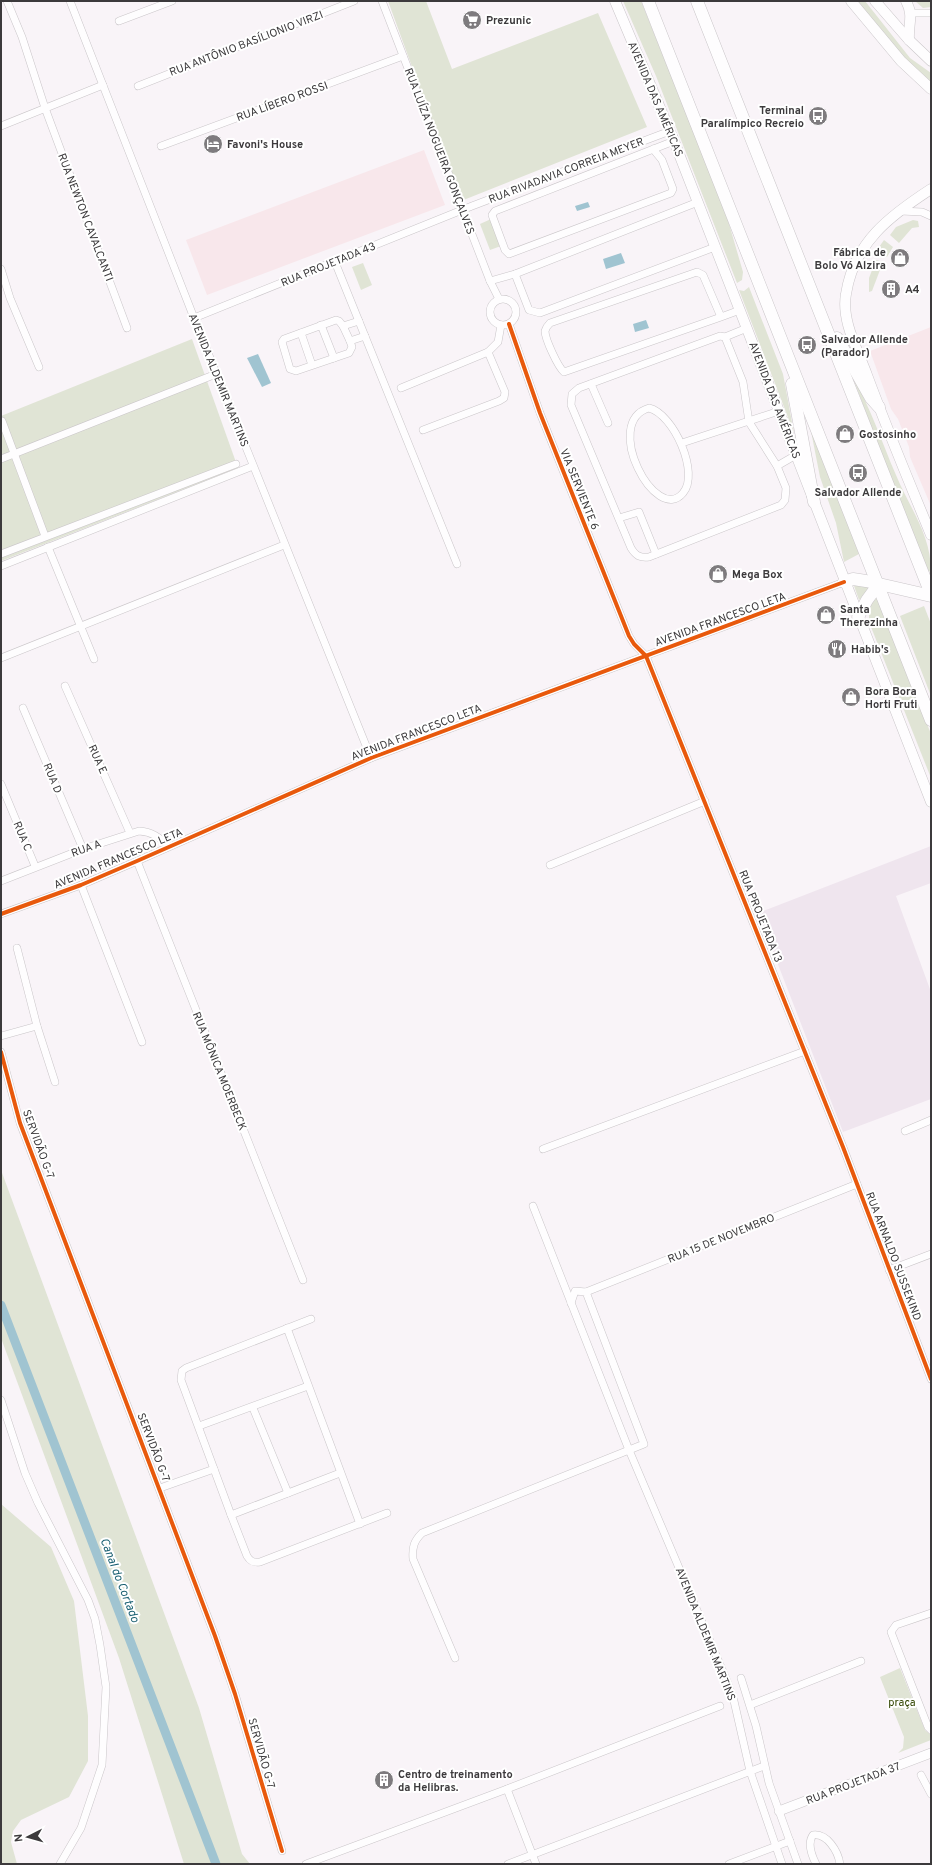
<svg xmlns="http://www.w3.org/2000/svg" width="932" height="1865" viewBox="0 0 932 1865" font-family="Overpass,sans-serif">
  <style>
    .commercial { fill: #f8e7eb }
    .built { fill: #efe5ee }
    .green { fill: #e0e4d5 }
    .water { fill: #a0c4d1 }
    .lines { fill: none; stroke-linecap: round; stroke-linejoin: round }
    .canal { stroke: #a0c4d1; stroke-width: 9 }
    .minor-casing { stroke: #cac6c9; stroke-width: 8 }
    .tertiary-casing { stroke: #cac6c9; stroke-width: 10 }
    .secondary-casing { stroke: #cac6c9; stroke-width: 11 }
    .trunk-casing { stroke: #cac6c9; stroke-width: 13 }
    .minor { stroke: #fefdfe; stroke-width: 7 }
    .tertiary { stroke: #fefdfe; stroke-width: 9 }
    .secondary { stroke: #fefdfe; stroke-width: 10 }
    .trunk { stroke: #fefdfe; stroke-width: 12 }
    .cycleway-casing { stroke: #fff; stroke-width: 6 }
    .cycleway { stroke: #e8590c; stroke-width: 4 }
    .labels { text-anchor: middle; stroke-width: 4; stroke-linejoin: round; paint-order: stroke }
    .poi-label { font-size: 11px; font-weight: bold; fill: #3c3a3c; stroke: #fff; text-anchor: start }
    .street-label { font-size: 11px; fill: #3c3a3c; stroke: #fff }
    .park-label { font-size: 11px; fill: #324501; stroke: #fff }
    .water-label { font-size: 12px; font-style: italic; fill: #1b6173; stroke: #fff }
  </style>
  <rect width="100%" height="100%" fill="#f9f4f8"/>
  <g class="commercial">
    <path d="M424,150L445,205L207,295L186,240Z"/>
    <path d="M931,327V506L910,457L909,447L898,419L891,409L870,351Z"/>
  </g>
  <path class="built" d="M931,846V883L896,896L931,992V1099L843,1132L758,913Z"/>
  <g class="green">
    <path d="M388,1H426L452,69L598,13L647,127L461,201Z"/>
    <path d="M623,1H641L725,210L743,272L742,280L737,283L656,76Z"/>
    <path d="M856,1H865L910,58L931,73V85L912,68Z"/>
    <path d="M915,1H931V7L923,8Z"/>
    <path d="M491,219L501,246L490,250L480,224Z"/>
    <path d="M913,220L918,221L919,227L912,228L899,243L890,235L896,227Z"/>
    <path d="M884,240L893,247L887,257L877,250Z"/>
    <path d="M876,260L883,262L872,291L869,292V278Z"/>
    <path d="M363,263L372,285L361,290L352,267Z"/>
    <path d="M749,287L783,374L794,433L739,290L744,291Z"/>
    <path d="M192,339L238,468L1,561V416Z"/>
    <path d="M853,378C871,408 882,443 896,475C910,509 931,534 931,572L925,570Z"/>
    <path d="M809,421L859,554L844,562L836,523L820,477Z"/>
    <path d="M853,583L872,588L859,600Z"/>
    <path d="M877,598L931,734V778L869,622V605Z"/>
    <path d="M924,606L931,624V696L900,616Z"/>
    <path d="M1,1170L199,1708L242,1854L250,1864H184L119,1658L1,1338Z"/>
    <path d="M1,1504L51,1547L74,1601L88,1716V1761L69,1797L21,1820L13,1831L11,1842L17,1864H1Z"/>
    <path d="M900,1668L925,1730L931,1735V1740L898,1753L903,1748L904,1737L880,1677Z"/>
  </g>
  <g class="water">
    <path d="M588,202L590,207L577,211L575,206Z"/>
    <path d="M621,253L625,263L606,269L603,259Z"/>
    <path d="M646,320L649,328L635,332L633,324Z"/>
    <path d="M258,354L271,383L262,387L247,358Z"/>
  </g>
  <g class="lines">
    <path class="canal" d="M1,1305L216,1864"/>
    <defs>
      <g id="minor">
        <path d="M7,1L22,37L45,108L127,328"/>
        <path d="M70,1L194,318L371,758"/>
        <path d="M382,1L490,281L499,299"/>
        <path d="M911,13H931"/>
        <path d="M119,21L172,1"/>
        <path d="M138,86L354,1"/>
        <path d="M1,126L103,85"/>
        <path d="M161,146L403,56"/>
        <path d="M653,149L662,160L673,189L671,193L509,254L505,250L492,215L495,211L674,141"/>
        <path d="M901,211L922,212L931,216"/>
        <path d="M335,262L457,564"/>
        <path d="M1,269L10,298L39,367"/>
        <path d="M515,274L529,310L540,313L715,247"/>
        <path d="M490,281L515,274L698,202"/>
        <circle cx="503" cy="312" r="13"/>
        <path d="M721,317L703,275L697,272L550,323C547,326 546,327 545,331C545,339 558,367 564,372L721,317L740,310"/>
        <path d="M194,318L472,206L670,131"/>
        <path d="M359,321L343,326L339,321L336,320L284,339L282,342L290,369L296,371L349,353L352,347L350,341L365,336"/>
        <path d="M509,324L540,413L629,636L634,644L646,656L843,1147L931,1379"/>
        <path d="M321,325L334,358"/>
        <path d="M343,326L350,341"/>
        <path d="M301,333L312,365"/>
        <path d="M720,336L725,337L743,382L749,422L777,466L786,488L785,500L781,505L649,557C640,558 636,556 631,548L571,405L572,394L579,388Z"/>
        <path d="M725,337L747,328"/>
        <path d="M591,384L608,423"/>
        <path d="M401,388L488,352L498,342L501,325"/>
        <path d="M649,408C674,414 700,474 683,493C656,526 601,422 649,408Z"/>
        <path d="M2,421L45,536"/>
        <path d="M423,430L499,401L504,398L505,392L488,352"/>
        <path d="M682,443L779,411"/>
        <path d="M1,459L216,374"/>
        <path d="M777,466L796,455"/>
        <path d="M619,518L639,512L656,554"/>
        <path d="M48,547L94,659"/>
        <path d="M1,554L236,464"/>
        <path d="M1,566L253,466"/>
        <path d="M1,658L284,545"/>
        <path d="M65,686L130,833"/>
        <path d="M23,708L83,849"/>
        <path d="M1,784L35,866"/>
        <path d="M137,861L303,1280"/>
        <path d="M550,865L705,801"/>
        <path d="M1,881L83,849L139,831C152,832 159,837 169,846"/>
        <path d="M81,885L142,1042"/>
        <path d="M1,914L81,885L137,861L371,758L844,582"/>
        <path d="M37,1026L55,1082"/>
        <path d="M1,1036L37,1026L17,948"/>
        <path d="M1,1052L20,1123L215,1636L235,1694L282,1851"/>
        <path d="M905,1131L931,1120"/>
        <path d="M543,1149L805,1051"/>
        <path d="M533,1206L629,1450L727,1681L734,1701L750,1771L782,1864"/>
        <path d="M889,1270L931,1254"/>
        <path d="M586,1292L857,1184"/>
        <path d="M311,1319L186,1368L182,1371L181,1380L231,1515L340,1473"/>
        <path d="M287,1328L360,1524"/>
        <path d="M1,1400L25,1473L38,1503L88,1600L95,1619L100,1645L106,1687L102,1765L81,1828L60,1864"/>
        <path d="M253,1408L288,1493"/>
        <path d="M199,1426L308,1386"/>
        <path d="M160,1488L214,1469"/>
        <path d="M231,1515L247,1556C250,1561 253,1563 260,1562L387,1513"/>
        <path d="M931,1613L896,1625L891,1632L928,1727L931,1730"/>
        <path d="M455,1658L413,1559C412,1547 414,1541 422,1533L644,1444L586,1292L575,1291L571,1303"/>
        <path d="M741,1678L756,1726L769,1783L798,1864"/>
        <path d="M750,1705L861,1661"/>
        <path d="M921,1775L931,1794"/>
        <path d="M507,1789L536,1864"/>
        <path d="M306,1864L507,1789L720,1706"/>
        <path d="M508,1864L764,1766"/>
        <path d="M729,1864L790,1841"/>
        <path d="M816,1864C812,1856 807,1843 813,1835C827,1833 838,1851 840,1864"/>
      </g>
      <path id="tertiary" d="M779,1811L931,1753"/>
      <g id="secondary">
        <path d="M615,1L674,141L931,802"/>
        <path d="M851,1L901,61L931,89"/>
        <path d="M875,1L909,40L931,61"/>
        <path d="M906,1C914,16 908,24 909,40"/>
        <path d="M931,189C891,215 854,242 846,294C841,321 858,350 867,375C887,429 909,482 931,535"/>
      </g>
      <g id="trunk">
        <path d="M648,1L931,720"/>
        <path d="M697,1L931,594"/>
        <path d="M837,338L871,398L879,407"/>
        <path d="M792,384L814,502"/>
        <path d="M844,582L853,579L866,581L931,596"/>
        <path d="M858,617L867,600L878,585"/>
      </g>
    </defs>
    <use href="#minor" class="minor-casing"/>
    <use href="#tertiary" class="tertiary-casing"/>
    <use href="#secondary" class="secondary-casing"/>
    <use href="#trunk" class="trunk-casing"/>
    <use href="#minor" class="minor"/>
    <use href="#tertiary" class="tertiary"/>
    <use href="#secondary" class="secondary"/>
    <use href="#trunk" class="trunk"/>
    <defs>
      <g id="cycleway">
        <path d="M509,324L540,413L629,636L634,644L646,656L843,1147L931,1379"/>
        <path d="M1,914L81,885L137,861L371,758L844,582"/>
        <path d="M1,1052L20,1123L215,1636L235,1694L282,1851"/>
      </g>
    </defs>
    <use href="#cycleway" class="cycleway-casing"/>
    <use href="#cycleway" class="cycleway"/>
  </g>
  <defs>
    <symbol id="supermarket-disc" viewBox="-11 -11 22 22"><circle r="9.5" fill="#7e7b7e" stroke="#fff"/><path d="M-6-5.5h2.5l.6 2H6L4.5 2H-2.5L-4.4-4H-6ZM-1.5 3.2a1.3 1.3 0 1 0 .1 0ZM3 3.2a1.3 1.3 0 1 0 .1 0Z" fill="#fff"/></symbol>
    <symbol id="bus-disc" viewBox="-11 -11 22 22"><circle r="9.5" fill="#7e7b7e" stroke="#fff"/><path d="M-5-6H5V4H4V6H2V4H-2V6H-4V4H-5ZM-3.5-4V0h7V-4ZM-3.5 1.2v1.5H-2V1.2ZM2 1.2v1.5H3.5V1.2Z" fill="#fff"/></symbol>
    <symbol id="hotel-disc" viewBox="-11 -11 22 22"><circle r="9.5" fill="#7e7b7e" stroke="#fff"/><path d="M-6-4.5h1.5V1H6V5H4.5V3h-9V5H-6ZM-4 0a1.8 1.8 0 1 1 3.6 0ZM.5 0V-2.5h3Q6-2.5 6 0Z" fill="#fff"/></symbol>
    <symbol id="shop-disc" viewBox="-11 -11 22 22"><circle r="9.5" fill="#7e7b7e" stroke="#fff"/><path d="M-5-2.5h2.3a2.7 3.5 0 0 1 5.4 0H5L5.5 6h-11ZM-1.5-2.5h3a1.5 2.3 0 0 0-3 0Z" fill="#fff"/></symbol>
    <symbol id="building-disc" viewBox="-11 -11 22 22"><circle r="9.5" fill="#7e7b7e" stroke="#fff"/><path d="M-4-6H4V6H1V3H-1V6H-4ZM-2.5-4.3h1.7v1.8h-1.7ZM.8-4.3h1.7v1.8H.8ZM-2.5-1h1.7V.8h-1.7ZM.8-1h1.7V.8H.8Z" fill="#fff"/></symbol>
    <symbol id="restaurant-disc" viewBox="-11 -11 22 22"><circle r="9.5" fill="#7e7b7e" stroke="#fff"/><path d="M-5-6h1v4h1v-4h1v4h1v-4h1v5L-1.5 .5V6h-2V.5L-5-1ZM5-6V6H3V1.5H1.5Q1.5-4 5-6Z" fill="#fff"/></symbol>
  </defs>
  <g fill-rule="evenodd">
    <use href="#supermarket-disc" x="461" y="9" width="22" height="22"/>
    <use href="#bus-disc" x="807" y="105" width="22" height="22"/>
    <use href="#hotel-disc" x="202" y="133" width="22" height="22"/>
    <use href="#shop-disc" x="889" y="247" width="22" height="22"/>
    <use href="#building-disc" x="880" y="278" width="22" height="22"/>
    <use href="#bus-disc" x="796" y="334" width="22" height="22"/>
    <use href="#shop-disc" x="834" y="423" width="22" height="22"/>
    <use href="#bus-disc" x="847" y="462" width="22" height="22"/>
    <use href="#shop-disc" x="707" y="563" width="22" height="22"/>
    <use href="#shop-disc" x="815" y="604" width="22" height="22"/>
    <use href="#restaurant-disc" x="826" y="638" width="22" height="22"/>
    <use href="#shop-disc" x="840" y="686" width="22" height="22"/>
    <use href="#building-disc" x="373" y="1769" width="22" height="22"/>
  </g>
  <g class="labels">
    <g class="poi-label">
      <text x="486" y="24">Prezunic</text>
      <text x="804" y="114" text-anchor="end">Terminal<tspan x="804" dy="13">Paralímpico Recreio</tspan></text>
      <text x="227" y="148">Favoni's House</text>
      <text x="886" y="256" text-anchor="end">Fábrica de<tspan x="886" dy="13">Bolo Vó Alzira</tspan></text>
      <text x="905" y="293">A4</text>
      <text x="821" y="343">Salvador Allende<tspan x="821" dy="13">(Parador)</tspan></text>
      <text x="859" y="438">Gostosinho</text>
      <text x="858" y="496" text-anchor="middle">Salvador Allende</text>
      <text x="732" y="578">Mega Box</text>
      <text x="840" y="613">Santa<tspan x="840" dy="13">Therezinha</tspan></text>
      <text x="851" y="653">Habib's</text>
      <text x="865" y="695">Bora Bora<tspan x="865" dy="13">Horti Fruti</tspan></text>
      <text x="398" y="1778">Centro de treinamento<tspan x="398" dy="13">da Helibras.</tspan></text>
    </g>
    <g class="street-label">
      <text transform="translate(246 43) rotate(-21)" y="4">RUA ANTÔNIO BASÍLIONIO VIRZI</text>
      <text transform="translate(656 99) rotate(67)" y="4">AVENIDA DAS AMÉRICAS</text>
      <text transform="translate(282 101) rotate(-20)" y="4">RUA LÍBERO ROSSI</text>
      <text transform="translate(440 151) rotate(69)" y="4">RUA LUÍZA NOGUEIRA GONÇALVES</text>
      <text transform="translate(566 170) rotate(-21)" y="4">RUA RIVADAVIA CORREIA MEYER</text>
      <text transform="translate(86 217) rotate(69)" y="4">RUA NEWTON CAVALCANTI</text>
      <text transform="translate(328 264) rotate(-22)" y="4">RUA PROJETADA 43</text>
      <text transform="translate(219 380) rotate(68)" y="4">AVENIDA ALDEMIR MARTINS</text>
      <text transform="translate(775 400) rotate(69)" y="4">AVENIDA DAS AMÉRICAS</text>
      <text transform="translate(580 489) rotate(68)" y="4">VIA SERVIENTE 6</text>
      <text transform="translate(720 619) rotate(-20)" y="4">AVENIDA FRANCESCO LETA</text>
      <text transform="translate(416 732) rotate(-21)" y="4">AVENIDA FRANCESCO LETA</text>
      <text transform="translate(98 759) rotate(66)" y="4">RUA E</text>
      <text transform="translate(53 778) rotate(67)" y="4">RUA D</text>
      <text transform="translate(23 836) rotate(67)" y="4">RUA C</text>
      <text transform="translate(86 848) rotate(-20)" y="4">RUA A</text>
      <text transform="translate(118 858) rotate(-23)" y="4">AVENIDA FRANCESCO LETA</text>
      <text transform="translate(761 916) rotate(68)" y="4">RUA PROJETADA 13</text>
      <text transform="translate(220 1071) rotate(68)" y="4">RUA MÔNICA MOERBECK</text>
      <text transform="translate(39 1144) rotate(70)" y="4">SERVIDÃO G-7</text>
      <text transform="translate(721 1238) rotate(-22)" y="4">RUA 15 DE NOVEMBRO</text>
      <text transform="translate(894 1256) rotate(69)" y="4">RUA ARNALDO SUSSEKIND</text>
      <text transform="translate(154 1447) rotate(69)" y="4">SERVIDÃO G-7</text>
      <text transform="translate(706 1634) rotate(68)" y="4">AVENIDA ALDEMIR MARTINS</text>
      <text transform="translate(262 1753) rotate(74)" y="4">SERVIDÃO G-7</text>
      <text transform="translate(853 1783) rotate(-21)" y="4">RUA PROJETADA 37</text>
    </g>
    <g class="park-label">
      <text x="902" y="1706">praça</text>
    </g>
    <g class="water-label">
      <text transform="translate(120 1580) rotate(69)" y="4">Canal do Cortado</text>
    </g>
  </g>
  <rect width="932" height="1865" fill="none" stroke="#3c3a3c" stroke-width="4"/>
  <g transform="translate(28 1837) rotate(264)" stroke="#ffffff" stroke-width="3" paint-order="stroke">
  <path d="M0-3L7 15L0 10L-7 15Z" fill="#3c3a3c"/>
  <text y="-6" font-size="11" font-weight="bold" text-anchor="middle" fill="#3c3a3c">N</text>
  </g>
</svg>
